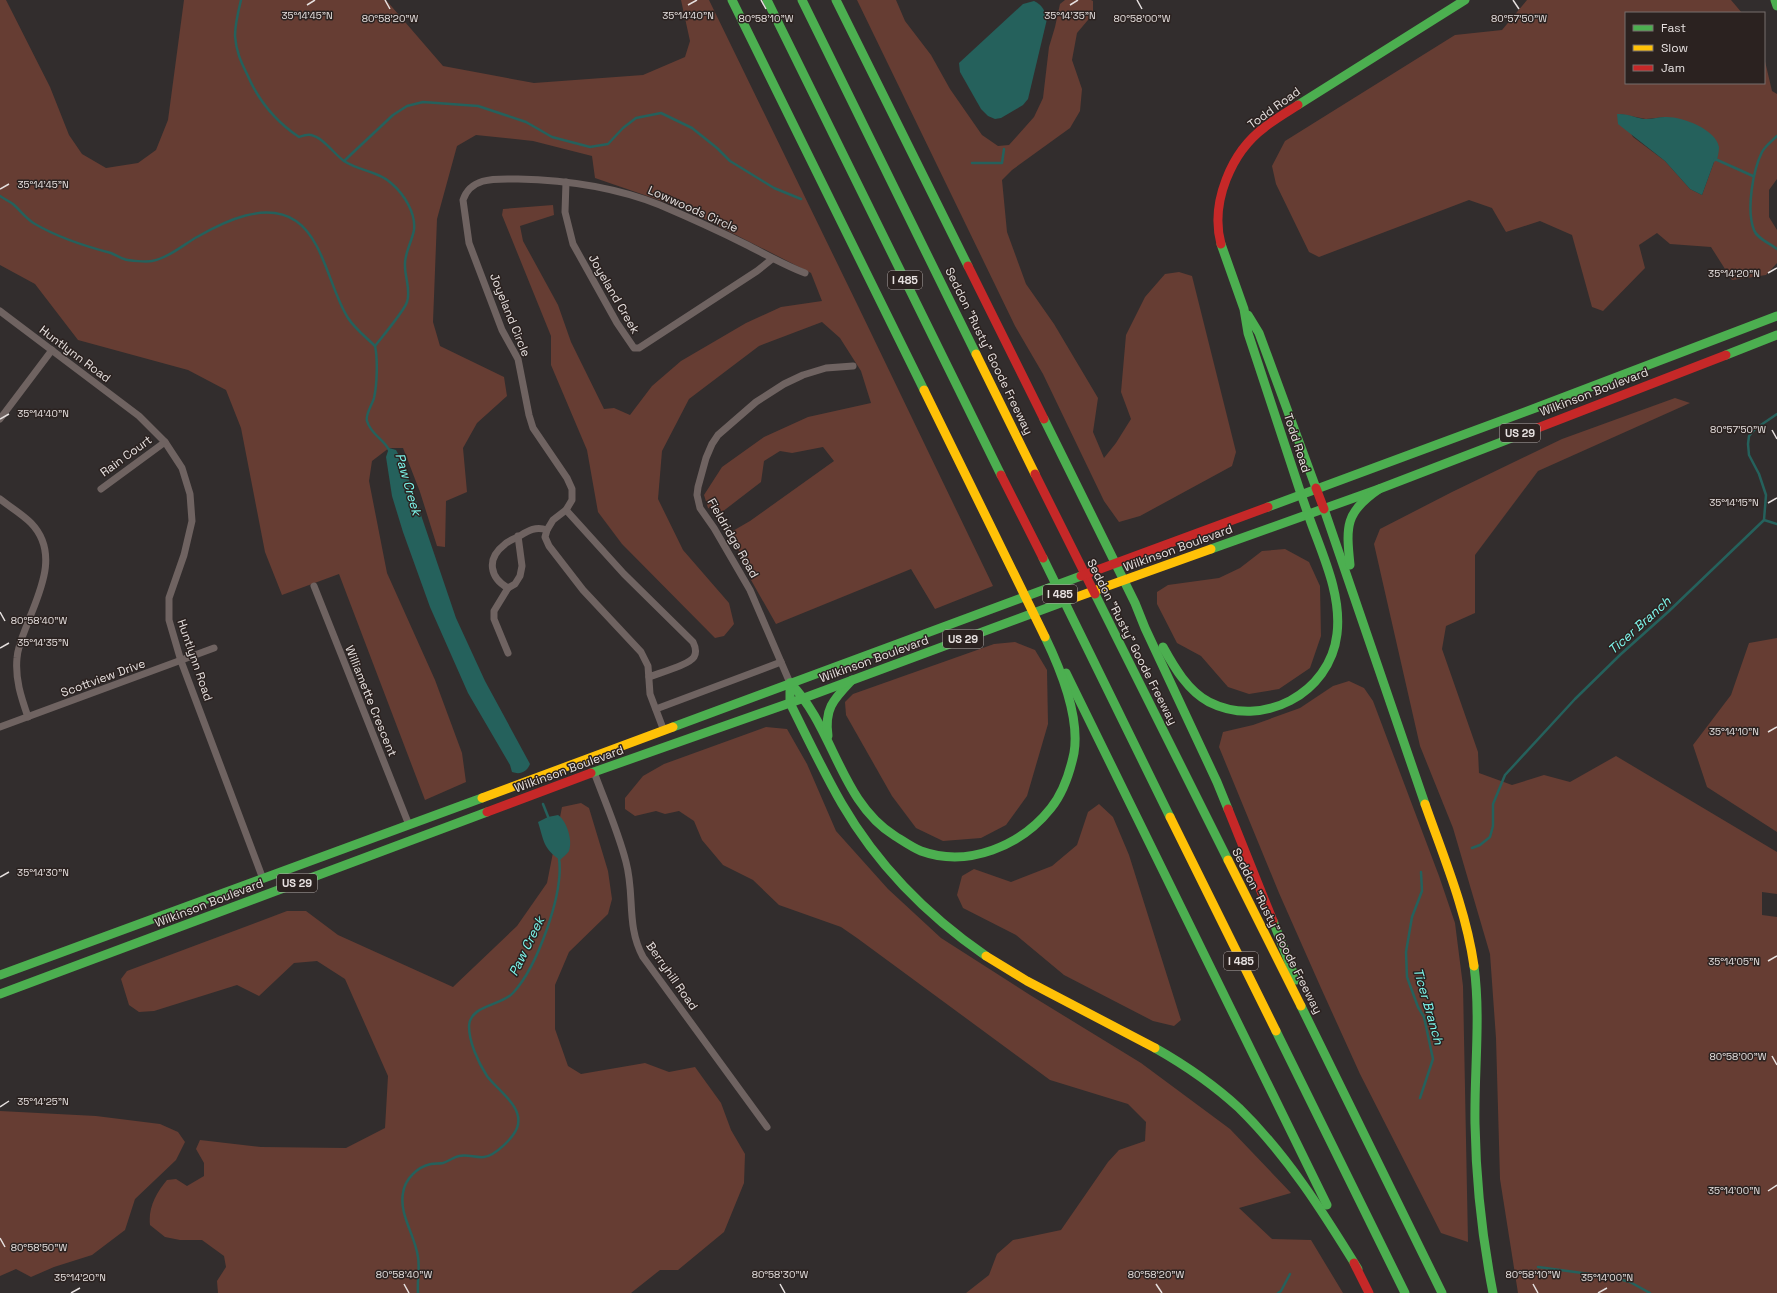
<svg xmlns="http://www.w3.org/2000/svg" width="1777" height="1293" viewBox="0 0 1777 1293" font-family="'Space Grotesk',sans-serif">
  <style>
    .green { fill: #663d33; fill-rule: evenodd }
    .water { fill: #25615c }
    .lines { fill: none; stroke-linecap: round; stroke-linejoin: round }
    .stream { stroke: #25615c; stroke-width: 2.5 }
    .street { stroke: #6f6361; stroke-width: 7 }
    .fast { stroke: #4caf50; stroke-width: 9 }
    .slow { stroke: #ffc107; stroke-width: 9 }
    .jam { stroke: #c62828; stroke-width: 9 }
    .ticks { fill: none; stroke: #e6e0df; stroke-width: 1.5 }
    .labels { text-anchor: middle; stroke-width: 3; stroke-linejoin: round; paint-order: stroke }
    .shield { fill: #2b2220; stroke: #aea7a6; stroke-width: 1 }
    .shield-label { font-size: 11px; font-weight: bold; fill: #e6e0df }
    .street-label { font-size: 12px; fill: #e6e0df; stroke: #2b2220 }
    .water-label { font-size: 13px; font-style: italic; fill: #7efaef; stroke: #2b2220 }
    .ticks-label { font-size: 10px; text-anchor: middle; fill: #e6e0df; stroke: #2b2220; stroke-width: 3; stroke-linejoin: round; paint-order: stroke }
  </style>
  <rect width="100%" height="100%" fill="#322d2d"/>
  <g class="green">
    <path d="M0,0H6L50,87L69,135L82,154L106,168L138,163L156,150L168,120L184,0H386L443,66L534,83L643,75L685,57L690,41L681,0H709L858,306L993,586L935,609L911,569L776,624L751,580L731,532L750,521L834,461L823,447L792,453L780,451L764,461L761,482L722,512L708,508L704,495L722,467L764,437L808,417L871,403L861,371L840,338L822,322L759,346L689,399L662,451L658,499L683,550L729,603L734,624L724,636L715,638L622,544L598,512L587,450L551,365V336L502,215L503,209L553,205L554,215L520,226L523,241L558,305L571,342L604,409L614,408L630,415L652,386L681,361L746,323L781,307L822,301L811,273L685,209L595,178L592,156L533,141L476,135L457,146L437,219L433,322L440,346L504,377L507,396L477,423L463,448L467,492L446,501L445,547L437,546L420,492L403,448H389L372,461L369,481L387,573L435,680L462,753L466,782L425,800L339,574L282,595L265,552L241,428L226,390L188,370L78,340L35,284L0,265Z"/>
    <path d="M857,0H896L905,21L931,55L950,89L982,135L998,146L1009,145L1034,117L1043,98L1049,47L1055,27L1060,4L1065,0H1091L1093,1V14L1077,33L1072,60L1082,89L1080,111L1070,128L1012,170L1002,180L1007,232L1026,284L1054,324L1098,398L1093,432L1104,458L1116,443L1131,419L1121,392L1126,335L1145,297L1165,274L1179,272L1192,276L1236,452L1232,466L1140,516L1119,522L1104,501L1043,374L1015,326Z"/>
    <path d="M1527,0H1731L1742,13H1626V83H1764V57L1772,91L1777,94V179L1769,190V217L1777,230V263L1766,275L1732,280L1711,247L1670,244L1657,233L1639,245L1645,268L1603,311L1592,307L1572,235L1540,221L1506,232L1492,208L1469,200L1319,257L1309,252L1276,184L1272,166L1285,141L1455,35L1502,30ZM1620,114L1646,119L1666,117L1714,162L1702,195L1690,189L1665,161L1633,137Z"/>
    <path d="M1675,398L1690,403L1538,471L1475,555V613L1446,626L1442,649L1478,752L1479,773L1512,785L1544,775L1570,782L1616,756L1777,852V894L1762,892V915L1777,917V1293H1518L1500,1179L1496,1038L1490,954L1453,828L1420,746L1374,544L1380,529L1452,492L1562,439Z"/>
    <path d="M1285,549L1309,562L1320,586L1321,636L1310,668L1279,689L1249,694L1228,687L1201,656L1177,643L1157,604V592L1168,585L1219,578L1240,568L1262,551Z"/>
    <path d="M1777,638V832L1707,787L1693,745L1731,695L1749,643Z"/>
    <path d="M1015,642L1035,650L1047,670L1048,724L1027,796L1006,825L981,838L943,841L916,828L892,796L846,715L845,702L853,694L994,644Z"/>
    <path d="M1349,681L1364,688L1373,701L1439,876L1455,923L1463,986L1468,1242L1441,1233L1360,1074L1321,988L1279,893L1219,747L1223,732L1253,725L1300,708L1333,686Z"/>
    <path d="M766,727L787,729L807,764L836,831L888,889L941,938L1030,995L1141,1063L1230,1129L1291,1193L1239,1208L1272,1239L1311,1240L1343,1293H966L989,1275L997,1254L1013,1240L1061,1230L1108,1162L1119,1150L1145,1141L1146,1122L1128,1104L1050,1080L857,938L841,927L779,905L753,880L723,865L702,840L694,821L679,811L665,814L656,811L635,816L625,809V798L643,776L664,764Z"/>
    <path d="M581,803L589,808L608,871L612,899L608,914L569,952L555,985V1029L568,1066L581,1074L645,1063L669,1072L695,1067L721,1103L731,1130L745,1154L744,1183L724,1232L678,1270H660L631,1293H218L217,1281L226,1267L224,1256L202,1240H180L165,1237L150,1225C148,1208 156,1193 167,1180L176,1179L187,1186L204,1176V1163L196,1149L200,1140L261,1147L346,1148L385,1128L388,1076L345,979L317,961L294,963L259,996L237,985L154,1011L139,1012L129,1005L121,979L127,971L287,911H306L338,935L453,987L517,926L547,883L562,807Z"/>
    <path d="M1099,804L1113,817L1129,855L1181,1020L1174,1026L1153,1021L1064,975L1016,935L963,908L957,895L962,876L974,869L1011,882L1052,866L1077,845L1088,812Z"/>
    <path d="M0,1111L96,1116L160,1124L178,1132L185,1142L176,1160L135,1199L125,1230L92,1255L54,1267L31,1277L16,1269L0,1276Z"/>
  </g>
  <g class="water">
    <path d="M1034,1C1042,5 1045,10 1047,19L1028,99L1023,105L1001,118L995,119L988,116L981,109L960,72L959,63L1023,4Z"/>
    <path d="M1617,114C1628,113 1637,119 1647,119C1653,119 1659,117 1665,117C1681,116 1716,129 1719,147C1719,151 1718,156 1717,160L1714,162L1702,195L1690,189L1665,161L1618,124Z"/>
    <path d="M389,448L396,450L404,465L456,618L485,681L530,764C527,772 520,775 512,772L510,765L468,693L430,607L403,532L392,496L386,457Z"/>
    <path d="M558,815C567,821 573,841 569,851C567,854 562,858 560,860C543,848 544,841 538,822L548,817Z"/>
  </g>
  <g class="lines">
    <g class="stream">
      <path d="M241,0C238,12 235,24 235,36C236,51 241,62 247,74C258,100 275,121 299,137C302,136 307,134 311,135C324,138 334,154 344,161C359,171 378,171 391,183C404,194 416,213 414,230C412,242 404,253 405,266C405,278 411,290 407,302C404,311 382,337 375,346C378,360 377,385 374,398C372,405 365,415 367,421C371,435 384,439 389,450"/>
      <path d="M1777,136C1772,141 1766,145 1762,152C1753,170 1746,210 1754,230C1757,239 1770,243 1777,249"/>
      <path d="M1715,159L1753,176"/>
      <path d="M344,161L393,115L407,106L423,102L478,106L526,122L552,137L590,147L608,144L623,128L636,118L661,113L692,128L717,148L730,161L774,188L801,199"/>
      <path d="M972,163H1002L1004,149"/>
      <path d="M0,196C4,199 9,201 13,204C21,211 26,219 35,224C59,238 84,246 111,253C116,255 120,258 124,259C129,261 147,262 152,261C168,258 183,245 197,237C225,221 266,201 296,221C324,240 330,290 348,318C356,330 366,337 375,346"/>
      <path d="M1764,520L1777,524"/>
      <path d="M543,804L549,819"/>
      <path d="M1472,848L1480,845L1490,837L1493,826V804L1505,775L1575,699L1621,654L1668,612L1764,520L1766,495L1759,474L1749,455L1748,444L1749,436L1755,429L1777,414"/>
      <path d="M1420,1098L1433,1059L1424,1017L1418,1007L1407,977L1406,952L1412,917L1422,891L1421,872"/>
      <path d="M1538,1267L1612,1277L1630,1282L1650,1293"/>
      <path d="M418,1293C417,1281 420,1269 418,1257C415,1235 399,1215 403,1193C405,1179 417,1167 431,1164C435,1163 439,1164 443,1163C449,1161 454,1157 459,1156C467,1154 476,1158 484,1157C495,1156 513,1138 517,1128C525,1107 497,1090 487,1076C478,1062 469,1042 469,1026C470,1005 501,1006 513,993C537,967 564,894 559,858"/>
      <path d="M1278,1293L1281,1291L1290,1274"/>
    </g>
    <g class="street">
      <path d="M566,182L565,212L573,244L617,323L634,348H639L757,271L772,259"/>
      <path d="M0,311L139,416L165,442L182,468L190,494L192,521L184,555L169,598V620L181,661L263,879"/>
      <path d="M0,419L52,350"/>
      <path d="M101,489L165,442"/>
      <path d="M0,499C10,507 22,514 31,523C58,551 42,587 30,617C25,631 18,644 17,658C15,679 21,697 28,717"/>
      <path d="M566,510L624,574L693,642C695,646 697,652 694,657C689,665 659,673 649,677"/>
      <path d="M314,586L409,825"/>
      <path d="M508,588C490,578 486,559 504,545C508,541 513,539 518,537C528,531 535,526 547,530"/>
      <path d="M508,653L494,619V611L508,588L515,584L520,576L522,566L518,536"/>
      <path d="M790,683L750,590L714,528L700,508L697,495L698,487L706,458L712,444L718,435L756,402L784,384L803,375L826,368L853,366"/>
      <path d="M656,709L781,662"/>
      <path d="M0,727L214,648"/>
      <path d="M664,731L650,694L648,666L641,652L583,590L549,546L545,537L547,530L553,520L566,510L572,500V489L567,478L533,428L529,415L518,359L502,330L469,243L463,200C471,176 497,179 518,179C565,180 615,187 660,205C688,217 717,230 745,244C765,254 784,265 805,273"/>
      <path d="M594,772C605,802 618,831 626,862C635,895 626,926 643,957L767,1127"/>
    </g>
    <g class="fast">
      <path d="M732,0L924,390"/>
      <path d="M767,0L1001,475"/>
      <path d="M802,0L976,354"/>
      <path d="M836,0L968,266"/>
      <path d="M1775,0L1777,6"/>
      <path d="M1298,105L1465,0"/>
      <path d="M1221,244L1244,309L1248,333L1301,494"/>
      <path d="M1248,315L1259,333L1316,488"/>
      <path d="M1726,355L1777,335"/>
      <path d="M1044,419L1135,603L1145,628L1217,782L1228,809"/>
      <path d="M1301,494L1308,514"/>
      <path d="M1268,507L1538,407L1777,316"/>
      <path d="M1324,509L1425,804"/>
      <path d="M1211,549L1379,489L1535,429"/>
      <path d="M1043,558L1170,817"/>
      <path d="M1350,565C1346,526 1345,512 1379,489"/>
      <path d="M1095,594L1228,860"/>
      <path d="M1163,647C1174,667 1188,691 1209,702C1262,729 1330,694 1337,634C1342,593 1321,552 1308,514"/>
      <path d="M1066,673L1327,1205"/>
      <path d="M790,683C834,727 840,802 895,836C903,841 913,848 921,851C968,868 1021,846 1051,808C1063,793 1070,772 1074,753C1080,717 1060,668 1045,637"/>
      <path d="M790,683V699L792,707C808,739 824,773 842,804C878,866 928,916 986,956"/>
      <path d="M673,727L1081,576"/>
      <path d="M828,736C824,708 834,699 852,680"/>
      <path d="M591,773L804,698L1074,598"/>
      <path d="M1273,921L1296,980"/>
      <path d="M1474,966C1481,1018 1474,1071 1475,1124C1476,1181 1482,1237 1493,1293"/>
      <path d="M0,975L482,798"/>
      <path d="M0,994L487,812"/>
      <path d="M1301,1006L1442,1293"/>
      <path d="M1276,1031L1405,1293"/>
      <path d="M1155,1048C1185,1065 1214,1085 1239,1108C1287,1155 1323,1212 1358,1269"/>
    </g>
    <g class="slow">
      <path d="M976,354L1035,474"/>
      <path d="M924,390L1045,637"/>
      <path d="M1074,598L1211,549"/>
      <path d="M482,798L673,727"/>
      <path d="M1425,804C1444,858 1466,910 1474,966"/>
      <path d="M1170,817L1276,1031"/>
      <path d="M1228,860L1301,1006"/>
      <path d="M986,956L1027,981L1155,1048"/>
    </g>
    <g class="jam">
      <path d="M1221,244C1210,203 1231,152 1265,127C1275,119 1287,112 1298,105"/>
      <path d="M968,266L1044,419"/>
      <path d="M1535,429L1726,355"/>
      <path d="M1035,474L1095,594"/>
      <path d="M1001,475L1043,558"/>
      <path d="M1316,488L1324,509"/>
      <path d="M1081,576L1268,507"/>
      <path d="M1228,809L1273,921"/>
      <path d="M487,812L591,773"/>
      <path d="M1354,1263L1369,1293"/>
    </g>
  </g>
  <path class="ticks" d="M385,0L390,9M761,0L766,9M1137,0L1142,9M1513,0L1519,9M307,5L315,0M688,5L697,0M1070,5L1078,0M0,189L9,184M1768,273L1777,268M0,419L9,414M1772,430L1777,439M1768,503L1777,498M0,612L5,621M0,648L9,643M1768,732L1777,727M0,877L9,872M1768,961L1777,956M1772,1056L1777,1065M0,1107L9,1101M1768,1191L1777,1185M0,1238L5,1247M404,1284L409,1293M780,1284L785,1293M1156,1284L1162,1293M1533,1284L1538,1293M71,1293L80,1288M1598,1293L1607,1288"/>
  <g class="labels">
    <g class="shield">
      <rect x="888" y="271" width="34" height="18" rx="3"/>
      <rect x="1500" y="424" width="40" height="18" rx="3"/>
      <rect x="1043" y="585" width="34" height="18" rx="3"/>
      <rect x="943" y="630" width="40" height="18" rx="3"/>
      <rect x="277" y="874" width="40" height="18" rx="3"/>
      <rect x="1224" y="952" width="34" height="18" rx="3"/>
    </g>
    <g class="shield-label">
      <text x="905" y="284">I 485</text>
      <text x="1520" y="437">US 29</text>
      <text x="1060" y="598">I 485</text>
      <text x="963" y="643">US 29</text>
      <text x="297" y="887">US 29</text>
      <text x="1241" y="965">I 485</text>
    </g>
    <g class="street-label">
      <text transform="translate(1274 108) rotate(-36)" y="4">Todd Road</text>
      <text transform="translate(693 209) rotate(24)" y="4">Lowwoods Circle</text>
      <text transform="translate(614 294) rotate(60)" y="4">Joyeland Creek</text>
      <text transform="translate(510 315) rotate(68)" y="4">Joyeland Circle</text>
      <text transform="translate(989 351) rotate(64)" y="4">Seddon "Rusty" Goode Freeway</text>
      <text transform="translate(75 354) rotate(37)" y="4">Huntlynn Road</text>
      <text transform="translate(1594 392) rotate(-21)" y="4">Wilkinson Boulevard</text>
      <text transform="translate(1297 443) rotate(72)" y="4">Todd Road</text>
      <text transform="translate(126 456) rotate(-36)" y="4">Rain Court</text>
      <text transform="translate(733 538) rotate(60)" y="4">Fieldridge Road</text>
      <text transform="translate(1178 548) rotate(-20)" y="4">Wilkinson Boulevard</text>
      <text transform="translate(1132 642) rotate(63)" y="4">Seddon "Rusty" Goode Freeway</text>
      <text transform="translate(874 659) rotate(-20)" y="4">Wilkinson Boulevard</text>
      <text transform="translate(195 660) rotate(71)" y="4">Huntlynn Road</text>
      <text transform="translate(103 678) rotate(-20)" y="4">Scottview Drive</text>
      <text transform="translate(371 701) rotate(68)" y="4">Williamette Crescent</text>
      <text transform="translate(569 769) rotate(-20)" y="4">Wilkinson Boulevard</text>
      <text transform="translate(209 903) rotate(-21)" y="4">Wilkinson Boulevard</text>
      <text transform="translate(1277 931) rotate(63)" y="4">Seddon "Rusty" Goode Freeway</text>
      <text transform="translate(672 976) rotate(55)" y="4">Berryhill Road</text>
    </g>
    <g class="water-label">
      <text transform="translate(409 484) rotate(74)" y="5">Paw Creek</text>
      <text transform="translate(1639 625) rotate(-42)" y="5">Ticer Branch</text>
      <text transform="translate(526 946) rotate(-64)" y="5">Paw Creek</text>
      <text transform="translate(1429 1006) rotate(74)" y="5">Ticer Branch</text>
    </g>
  </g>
  <g class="ticks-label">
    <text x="307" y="19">35°14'45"N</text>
    <text x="688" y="19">35°14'40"N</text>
    <text x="1070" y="19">35°14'35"N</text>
    <text x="390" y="22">80°58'20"W</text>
    <text x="766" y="22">80°58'10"W</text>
    <text x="1142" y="22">80°58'00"W</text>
    <text x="1519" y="22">80°57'50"W</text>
    <text x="43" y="188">35°14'45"N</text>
    <text x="1734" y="277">35°14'20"N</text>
    <text x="43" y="417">35°14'40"N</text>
    <text x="1738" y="433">80°57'50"W</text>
    <text x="1734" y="506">35°14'15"N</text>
    <text x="39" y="624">80°58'40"W</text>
    <text x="43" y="646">35°14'35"N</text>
    <text x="1734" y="735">35°14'10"N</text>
    <text x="43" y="876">35°14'30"N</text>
    <text x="1734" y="965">35°14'05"N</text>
    <text x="1738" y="1060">80°58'00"W</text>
    <text x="43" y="1105">35°14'25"N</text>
    <text x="1734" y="1194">35°14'00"N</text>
    <text x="39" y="1251">80°58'50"W</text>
    <text x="404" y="1278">80°58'40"W</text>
    <text x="780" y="1278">80°58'30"W</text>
    <text x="1156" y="1278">80°58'20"W</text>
    <text x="1533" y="1278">80°58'10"W</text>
    <text x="80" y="1281">35°14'20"N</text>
    <text x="1607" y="1281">35°14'00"N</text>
  </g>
  <rect x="1625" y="12" width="140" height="72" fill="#2b2220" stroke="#766e6c"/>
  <rect x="1633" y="25" width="20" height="6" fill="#4caf50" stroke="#766e6c"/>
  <text x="1661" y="32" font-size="12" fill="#e6e0df">Fast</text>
  <rect x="1633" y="45" width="20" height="6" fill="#ffc107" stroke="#766e6c"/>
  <text x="1661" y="52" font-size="12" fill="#e6e0df">Slow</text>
  <rect x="1633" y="65" width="20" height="6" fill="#c62828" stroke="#766e6c"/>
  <text x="1661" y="72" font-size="12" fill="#e6e0df">Jam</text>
</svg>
